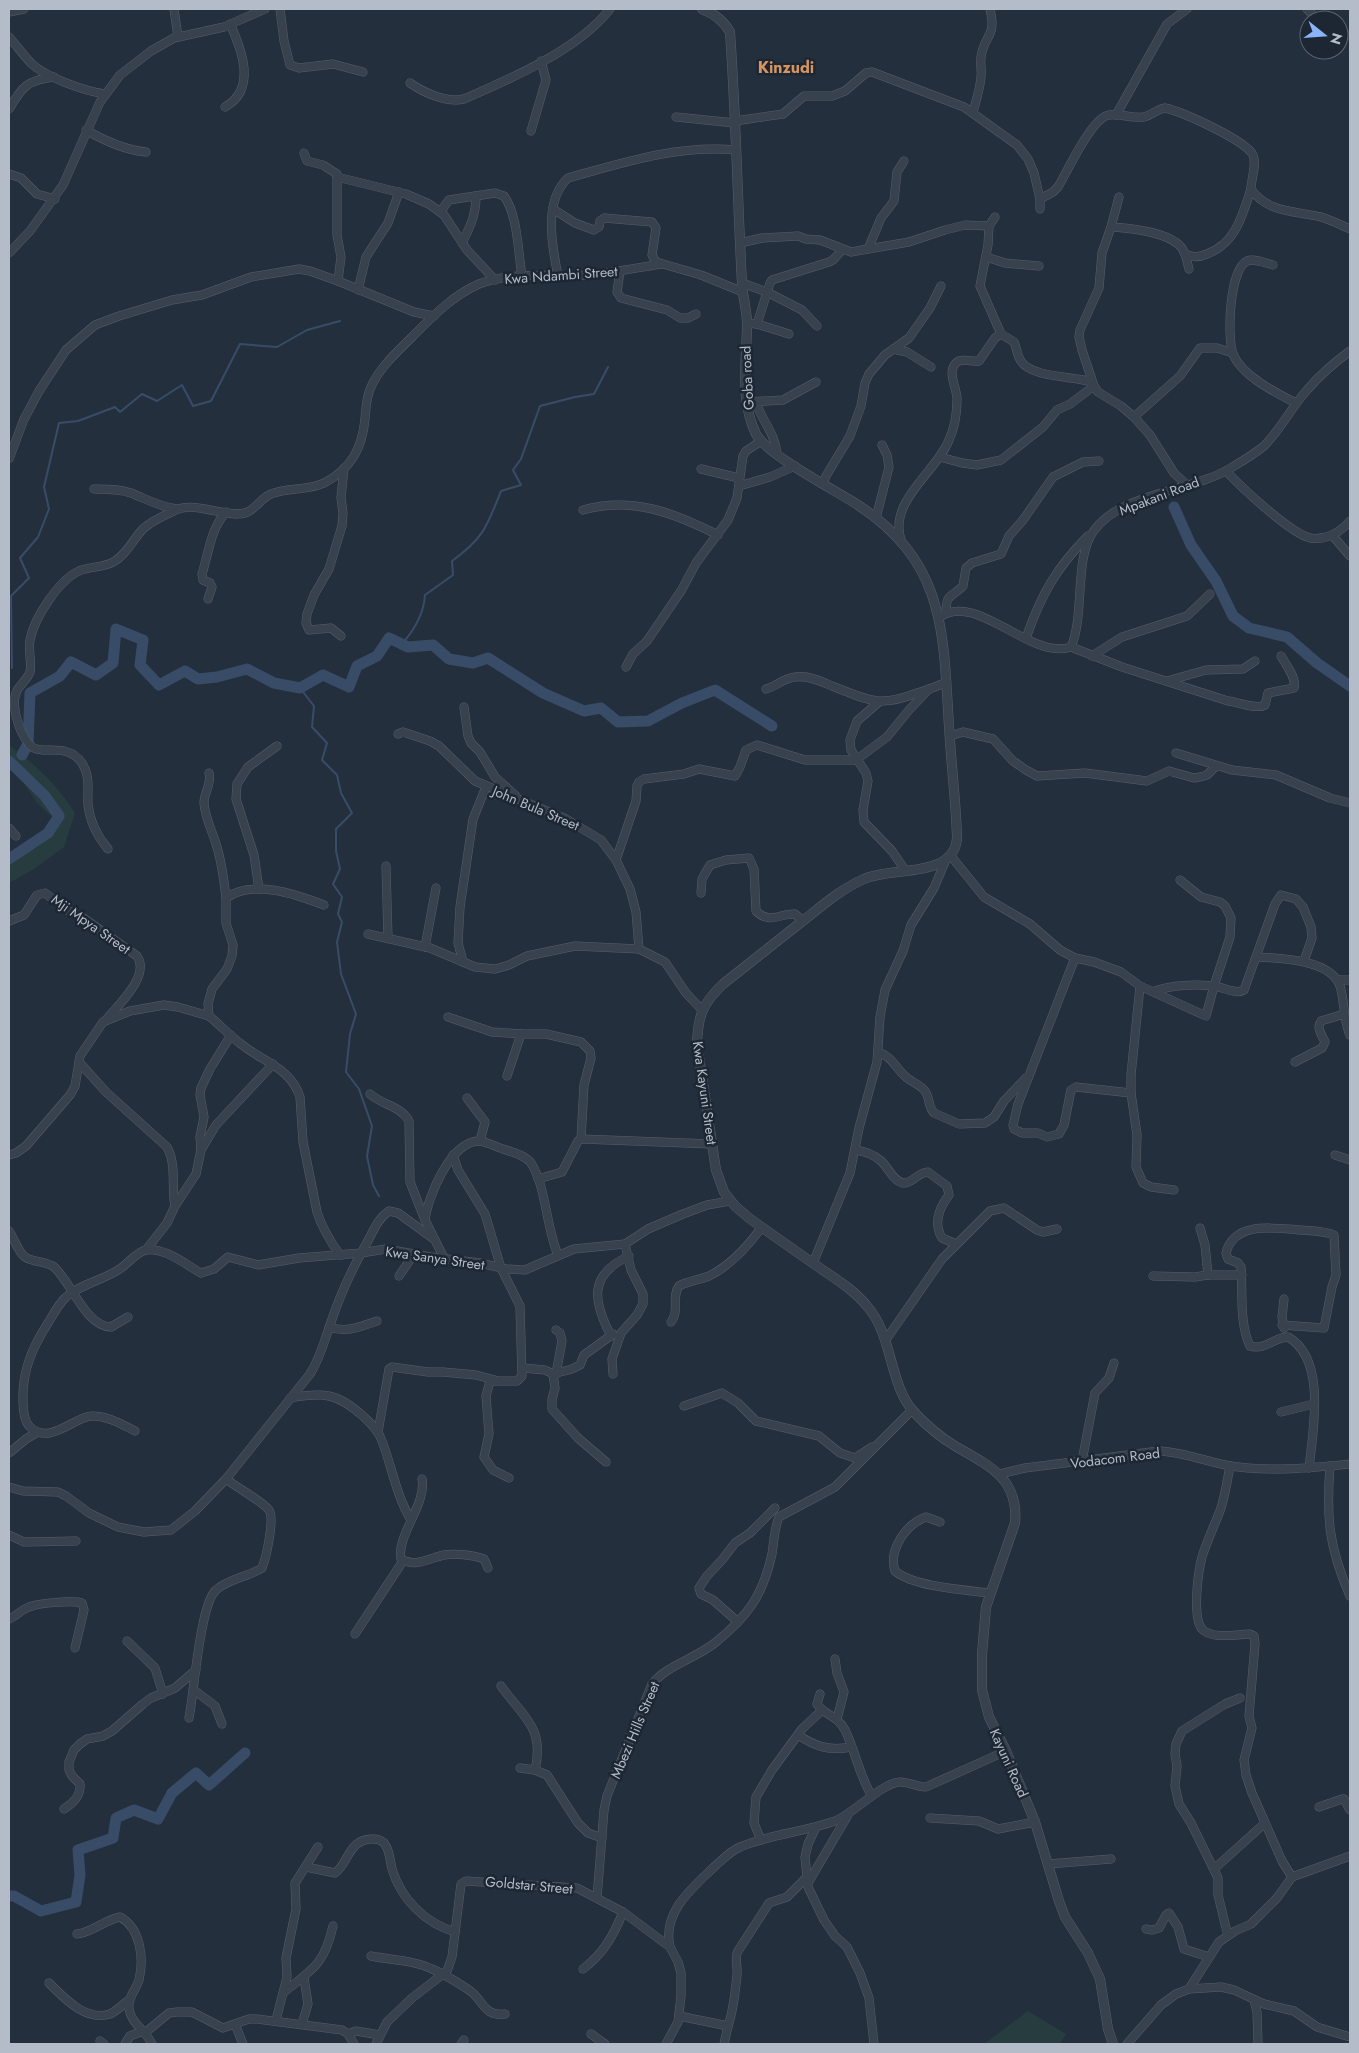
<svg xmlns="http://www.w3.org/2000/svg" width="1359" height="2053" viewBox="0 0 1359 2053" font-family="Jost,sans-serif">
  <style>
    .green { fill: #263c3f }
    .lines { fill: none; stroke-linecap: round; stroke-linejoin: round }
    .stream { stroke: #394c67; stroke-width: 2 }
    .river { stroke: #394c67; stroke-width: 11 }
    .minor-casing { stroke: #565f6c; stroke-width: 9 }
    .tertiary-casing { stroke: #565f6c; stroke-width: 10 }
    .minor { stroke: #38414e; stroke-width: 8 }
    .tertiary { stroke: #38414e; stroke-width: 9 }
    .labels { text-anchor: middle; stroke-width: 5; stroke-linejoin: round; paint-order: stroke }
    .street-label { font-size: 14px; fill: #b4bcc9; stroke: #1d2633 }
    .quarter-label { font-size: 16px; font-weight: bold; fill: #d59563; stroke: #1d2633 }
  </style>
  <rect width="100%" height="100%" fill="#242f3e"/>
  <g class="green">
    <path d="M9,745C35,764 58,786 75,813L64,847L34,869L9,883V853L43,837L58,822L37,803L22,780L9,769Z"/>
    <path d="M1028,2011L1066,2034L1060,2044H984Z"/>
  </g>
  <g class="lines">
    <g class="stream">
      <path d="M402,644C415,629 424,614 425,595L453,575L452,561C484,538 487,526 501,491L521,485L513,470L521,459L540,406L575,397L594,394L608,367"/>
      <path d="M12,668L11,596L29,578L20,558L38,537L49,509L44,487L59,423L78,421L115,407L120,412L142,394L157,401L182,385L193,406L211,401L240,344L277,347L307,330L340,321"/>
      <path d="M300,688L314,706L312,727L327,743L322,760L337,775L341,793L352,813L336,829V851L340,869L333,884L342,897L338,914L342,922L337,942L341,974L356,1014L350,1034L346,1072L359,1089L372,1126L367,1156L373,1185L379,1196"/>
    </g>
    <g class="river">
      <path d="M1174,507L1191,545L1216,581L1233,616L1249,628L1287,637L1317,663L1350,686"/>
      <path d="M22,755L28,744L30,693L60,676L71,662L96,675L113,663L116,629L143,640L140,665L159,685L185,671L198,679L217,677L247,669L274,683L300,688L323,675L349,687L357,666L377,656L389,638L408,647L433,645L449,659L473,663L488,658L543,693L584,711L601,708L618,722L648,721L682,703L715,690L772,726"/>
      <path d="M9,761L45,796L59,816L48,833L9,859"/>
      <path d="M9,1896H14L41,1911L76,1902L80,1875L78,1850L113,1838L116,1818L134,1810L158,1819L172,1793L196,1773L209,1785L245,1753"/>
    </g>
    <defs>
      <g id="minor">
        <path d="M174,9L178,37"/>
        <path d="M280,9L284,41L290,65L299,68L333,64L363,72"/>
        <path d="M1307,9L1318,20"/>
        <path d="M9,12L24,9"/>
        <path d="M1339,32L1350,36"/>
        <path d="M9,37C17,46 24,56 32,64C47,78 85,91 105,94"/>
        <path d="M410,83C424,93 447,103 464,99C512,78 578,50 610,9"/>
        <path d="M225,107C257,89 242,50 230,24"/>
        <path d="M9,109C22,87 27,80 54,77"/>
        <path d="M973,112C976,101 980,89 981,77C982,71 980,64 981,57C984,34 997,38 990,9"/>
        <path d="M1116,115L1167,24L1187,9"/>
        <path d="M676,117L735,123"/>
        <path d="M735,121L783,114L804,96H832L845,91L866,73L872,72L964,107L1017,145L1028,159L1034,173L1040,199V209"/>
        <path d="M86,130C105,141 124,150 146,152"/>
        <path d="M531,131L546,80L541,61"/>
        <path d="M304,153L307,161L323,165L337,174V235L341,257L338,281"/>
        <path d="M9,174L21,178L37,194L55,199"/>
        <path d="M337,177L406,194L429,204L444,215L467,250L495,280"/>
        <path d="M1119,197L1111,227L1102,253L1099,288L1080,330L1079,337L1082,350L1094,386L1098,392L1121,406L1134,417L1150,435L1174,473L1187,485"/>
        <path d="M1040,199L1053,192L1058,187C1067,172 1092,117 1109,115C1120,113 1132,119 1144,117C1152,115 1157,109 1165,108C1183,112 1245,140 1253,155C1257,164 1251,180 1251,189C1267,213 1296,211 1321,217C1331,220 1341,225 1350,229"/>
        <path d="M553,209L575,223L594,230L599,227L600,221L604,218L652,222L656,228L652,255L656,262L701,275L743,292"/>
        <path d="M440,212L449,200L495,193L504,196C518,215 518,253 522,276"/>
        <path d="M995,217L989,226L988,245L980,286L1001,334L1014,342C1017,348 1017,356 1021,361C1031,378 1075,376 1092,382"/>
        <path d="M1111,227C1130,228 1168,232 1181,247C1186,253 1187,262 1189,269"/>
        <path d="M462,243C470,227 476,215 476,196"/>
        <path d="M740,243L762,238L798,236L806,239L820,240L851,252L909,242L945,230L965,225L989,226"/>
        <path d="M868,249L881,218L894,201L897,172L904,161"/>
        <path d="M9,253L30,231L63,185L100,102L120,75L151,51L174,38L224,27L265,9"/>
        <path d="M1185,254C1192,258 1200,257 1207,254C1236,243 1242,216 1251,189"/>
        <path d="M986,257L1005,263L1039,266"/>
        <path d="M1273,265C1265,263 1254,258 1247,261C1229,270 1227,338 1233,354C1242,376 1276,393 1296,403"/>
        <path d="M620,271L617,292L621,298L667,310L680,318H688L696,314"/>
        <path d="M558,276C552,246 543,201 568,178C622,163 680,144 736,150"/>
        <path d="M742,283L767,292L802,310L817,326"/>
        <path d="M358,290L366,257L388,223L399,192"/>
        <path d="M747,323L757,324L770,283L772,280L829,262L833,260L842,250"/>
        <path d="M757,324L789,334"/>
        <path d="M893,349L907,352L931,367"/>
        <path d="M746,402L783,400L816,382"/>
        <path d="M756,402C762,422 775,432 777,454"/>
        <path d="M1134,417L1180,376L1200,348H1217L1233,353"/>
        <path d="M940,457L962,463L977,465L1001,460L1043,427L1057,410L1070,404L1094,386"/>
        <path d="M9,459L24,419L39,391L66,350L95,325L119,316L172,300L202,295L251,277L299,269L310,271L338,281L414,312L434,316"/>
        <path d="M701,469L739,478"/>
        <path d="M1226,471C1241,487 1290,533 1310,538C1325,541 1341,532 1350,521"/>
        <path d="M823,483L826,476L850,436L861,406L865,383L869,374L885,355L909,338L930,308L941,286"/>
        <path d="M739,486L770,477L795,466"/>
        <path d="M94,489C107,489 119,489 131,493C146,499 160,507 177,509"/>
        <path d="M583,510C631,496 675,513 718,535"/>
        <path d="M876,518L889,467L887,455L882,445"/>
        <path d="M1332,535L1350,556"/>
        <path d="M902,543C886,502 936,473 949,440C955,427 957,412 957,399C957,388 946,371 957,362C963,358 972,362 979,361L995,338L1001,334"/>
        <path d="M208,599L212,587L210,583L203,580L202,574C209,552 210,530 226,512"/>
        <path d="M946,613C946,593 951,598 963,586L966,568L972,563L1001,554L1009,536L1023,520L1053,477L1083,462L1099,461"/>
        <path d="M940,617C977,591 1031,661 1071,647C1085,615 1074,559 1093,532C1120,492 1191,492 1229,469C1241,462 1253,455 1264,446C1281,429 1292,406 1308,389C1320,375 1335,362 1350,351"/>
        <path d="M341,636L331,628L309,630L306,623L307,614L314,595L329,569L342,526L343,513L341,498L344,468"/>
        <path d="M1026,638C1041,595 1056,568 1088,536"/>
        <path d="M1071,647L1122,667L1228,701C1239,702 1256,710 1265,705L1268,693L1294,688C1297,678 1286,665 1281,656"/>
        <path d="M1092,656L1122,637L1187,616L1210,594"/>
        <path d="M626,667L633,654L647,641L681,591L696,563L728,520L737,498L743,456L746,451L761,441"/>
        <path d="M1167,681L1206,670L1243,669L1255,661"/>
        <path d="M766,689C777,686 784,678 795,677C807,675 821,681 832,686C869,700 878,708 917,693C927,690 937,687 946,682"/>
        <path d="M879,702L857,721L850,740L851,750L866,773L868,781L863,810L864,822L892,851L905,870"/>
        <path d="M464,707L468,736L471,743L480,752L495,777L516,796"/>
        <path d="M398,734L403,732L430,741L439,746L475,781L566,819L601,840L616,860L630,889L636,912L639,949L665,962L686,993L702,1010"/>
        <path d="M950,736L963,732L993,739L1013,761L1026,770L1037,776L1085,773L1147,781L1169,771L1194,778L1200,777L1207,775L1216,766"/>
        <path d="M1176,753L1232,770L1276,775L1330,798L1350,803"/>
        <path d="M209,773C212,784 204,792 204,803C205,818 212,830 216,844C222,862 224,880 226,898"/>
        <path d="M9,828L16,836"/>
        <path d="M108,849C97,836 90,822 88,805C87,790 91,777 82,763C66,740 40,758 29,744C19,732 9,703 18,689C21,684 28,678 30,672C32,662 28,650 30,640C34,618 59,580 79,571C91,566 104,568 115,561C128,553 133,539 143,529C151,521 165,515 176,510C197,501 224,518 245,513C255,510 261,498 271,494C287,487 308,491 324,483C351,469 362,449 365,419C366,408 366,397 371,387C379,368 397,352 412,337C431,318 453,295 479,284C512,271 551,277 586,275C611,273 636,268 661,264"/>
        <path d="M951,856L984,897L1030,924L1060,950L1075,958L1094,962L1121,972L1140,986L1131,1075V1093L1137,1135L1136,1167L1143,1183L1151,1187L1174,1190"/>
        <path d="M616,860L636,801L637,786L639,782L644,779L684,774L699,769L735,776L740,767L746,750L757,745L805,760H856L887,737L909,710L929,689"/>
        <path d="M386,866L388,938"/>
        <path d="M259,889L254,855L236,799L237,784L248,767L277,746"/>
        <path d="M701,893L702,879L710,865L726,860L749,858L754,869L756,911C770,925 780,913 795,914L803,921"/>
        <path d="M324,905C295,894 253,879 226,898V923L233,945L232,956L227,969L212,989L208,1004L209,1016C220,1025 230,1036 241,1044C263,1062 291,1068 300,1097L303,1142L317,1212C322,1228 330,1241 340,1255H342"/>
        <path d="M9,921L24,915L37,895L45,893L67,910L82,917L137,956C151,976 117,1006 105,1021"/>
        <path d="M368,934L430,948L475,967L495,969L509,965L527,956L575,946L639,949"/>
        <path d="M425,947L436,888"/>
        <path d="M1257,957C1279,958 1331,959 1340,986C1345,1002 1343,1020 1350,1035"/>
        <path d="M1075,958L1018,1104L1013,1125L1014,1129L1022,1133H1038L1047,1137L1059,1134L1064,1125L1071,1090L1076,1087L1131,1093"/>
        <path d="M463,962L458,943L460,907L473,819L486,787"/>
        <path d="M1337,980H1350"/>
        <path d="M1140,986L1206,1016L1214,986L1230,937L1231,918L1225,906L1220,902L1201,897L1180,880"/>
        <path d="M1155,991C1172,985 1195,984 1214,986C1223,987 1235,995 1244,990L1275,904L1281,895L1296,899L1303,907L1311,927L1312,938L1304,961"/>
        <path d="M448,1017L492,1032L521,1034"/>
        <path d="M879,1053C892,1056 896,1069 906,1077C911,1082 920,1084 925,1091C930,1098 928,1107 934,1113L959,1124L985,1123L994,1117L1004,1101L1026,1078"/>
        <path d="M79,1062L106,1092L167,1147C177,1165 171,1187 175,1206"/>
        <path d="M1295,1062L1322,1048L1325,1042C1322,1035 1316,1028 1321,1021L1344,1014"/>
        <path d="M507,1076L521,1034H546L581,1042L590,1051L591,1058L584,1085L581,1139"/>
        <path d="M370,1094C382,1105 401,1106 409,1121L410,1182L425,1220L444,1258"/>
        <path d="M467,1098L485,1122L480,1141"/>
        <path d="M201,1150L200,1137L204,1117L200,1095L201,1088L210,1069L231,1035"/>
        <path d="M855,1150C864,1151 873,1154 881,1161C888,1167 893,1181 903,1183C912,1184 918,1172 928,1172L947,1186L949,1195C939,1208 933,1223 942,1238L956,1244"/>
        <path d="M9,1155L16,1153L26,1146L70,1095L75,1086L80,1056L103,1022L130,1011L164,1005L178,1007L209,1016"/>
        <path d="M453,1155L458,1170L485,1214L501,1268L520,1306L522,1376L517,1381H490L486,1396L489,1434L484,1457L493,1470L509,1478"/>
        <path d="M1335,1155L1350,1160"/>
        <path d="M538,1179L562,1172L578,1141L581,1139L712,1144"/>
        <path d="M425,1220C428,1196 450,1143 478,1141C486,1141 496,1147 503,1149C512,1152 525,1155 531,1163C546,1186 546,1227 558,1255"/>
        <path d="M1200,1228L1205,1245L1208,1275H1242"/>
        <path d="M9,1231C14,1238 18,1252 25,1257C34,1263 47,1261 54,1267C72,1283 85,1326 111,1327L128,1317"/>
        <path d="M146,1250L167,1223L175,1206L196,1174L201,1150L216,1125L273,1064"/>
        <path d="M813,1263L850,1173L859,1128L877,1062L880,1017L885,990L903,951L911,925L934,888L945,862"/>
        <path d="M399,1276L414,1254"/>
        <path d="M1153,1276L1195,1277L1208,1275"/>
        <path d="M671,1322C680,1311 671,1297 679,1286C688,1281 699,1280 709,1276C730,1266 748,1246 762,1227"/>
        <path d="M1282,1325L1324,1328L1332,1287L1336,1275L1334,1235C1325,1231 1310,1231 1300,1230C1274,1228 1234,1221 1226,1253L1228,1259L1238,1263L1241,1267C1243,1292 1239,1323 1250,1346C1264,1351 1275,1337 1288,1337C1327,1359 1313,1431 1309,1468"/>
        <path d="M329,1327C346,1333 360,1327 377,1321"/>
        <path d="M1284,1328L1282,1317L1284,1299"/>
        <path d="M556,1330L560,1333L562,1341L556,1374"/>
        <path d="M611,1336C593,1301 588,1275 629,1256"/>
        <path d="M885,1341L942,1259L990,1211L1004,1208L1037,1230L1043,1232L1057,1229"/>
        <path d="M523,1368L545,1370L553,1374L555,1388L552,1399V1409L578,1438L606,1462"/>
        <path d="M553,1374L572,1369L580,1365L584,1355L613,1334"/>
        <path d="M613,1374L612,1359L621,1333L637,1315L643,1304V1294L631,1270L625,1244"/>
        <path d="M290,1398C324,1392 338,1393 364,1417C371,1424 379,1431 382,1441C392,1467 396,1495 411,1520"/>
        <path d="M684,1406L722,1393L738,1403L756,1421L819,1436L840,1453L855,1458L872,1447"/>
        <path d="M1281,1412L1314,1404"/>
        <path d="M135,1431C121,1424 108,1416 92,1416C75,1416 49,1447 29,1426C24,1420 23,1409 23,1401C22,1371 32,1348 48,1323C53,1315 58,1305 65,1298C80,1284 101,1281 118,1270C127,1265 136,1252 146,1250C165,1247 186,1265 201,1273L214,1269L228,1257L258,1265L299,1258L361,1253L386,1249L431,1257L480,1263L506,1269L525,1270L574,1249L625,1244L648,1229L683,1214L707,1205L730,1201"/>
        <path d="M378,1432L389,1369L392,1367L428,1372H443L476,1375L495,1380"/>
        <path d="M9,1453L26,1439L38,1432"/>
        <path d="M1082,1461L1095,1393L1109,1378L1114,1363"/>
        <path d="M1230,1466C1227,1481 1225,1497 1220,1511C1214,1526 1207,1541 1202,1557C1198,1572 1192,1617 1202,1629C1212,1640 1238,1634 1250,1634L1254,1636L1255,1644L1249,1716L1252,1728L1244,1760L1246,1775L1252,1793L1282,1861L1292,1877"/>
        <path d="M1330,1466C1326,1518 1329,1548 1350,1596"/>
        <path d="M1000,1474L1025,1468L1159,1451C1184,1452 1207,1462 1231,1466C1271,1472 1310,1468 1350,1464"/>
        <path d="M422,1479C427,1504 396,1536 401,1559C415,1568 430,1558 444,1555C456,1553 473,1555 484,1559L488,1568"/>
        <path d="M9,1487L23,1491L58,1492L66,1496L89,1513L118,1527L144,1532L171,1530L195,1511L226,1479L310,1374C320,1358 323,1345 329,1328C338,1300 351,1271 365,1246C373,1233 376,1220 389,1211L398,1213L434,1239"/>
        <path d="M940,1522L926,1517C906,1524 888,1550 895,1571C914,1587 965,1590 990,1593"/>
        <path d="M9,1535L24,1542L76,1541"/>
        <path d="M9,1619C17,1616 22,1609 29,1607C39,1603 73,1600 82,1603L84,1610L75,1648"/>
        <path d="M738,1622L713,1600L701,1594L699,1588L707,1576L722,1560L735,1543L750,1533L775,1508"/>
        <path d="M355,1634L403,1561"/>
        <path d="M127,1641L155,1668L163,1694"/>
        <path d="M835,1659L837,1673L844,1692L837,1719"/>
        <path d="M501,1686C523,1717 545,1727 535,1770"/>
        <path d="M194,1690L215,1706L222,1724"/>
        <path d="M820,1694L817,1704C825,1716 836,1714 845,1730C856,1752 859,1776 872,1796"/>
        <path d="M189,1718C194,1693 200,1604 216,1590C228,1579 248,1577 262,1568C266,1558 275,1519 269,1510C262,1501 236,1487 226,1479"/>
        <path d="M798,1735C816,1747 830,1751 851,1747"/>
        <path d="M520,1768L535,1770L547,1775L578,1823L588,1833L602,1838"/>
        <path d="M1319,1807L1342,1799H1344L1350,1810"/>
        <path d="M64,1809C73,1803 81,1796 80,1784L72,1776L69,1770V1762L74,1750L80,1744L87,1739L103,1736L112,1731L143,1704L151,1698L175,1688L196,1670"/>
        <path d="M930,1818L979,1821L998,1829L1035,1822"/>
        <path d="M816,1827L808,1844L805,1857L808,1887L824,1920L835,1936L847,1947L860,1973L869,1998L874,2044"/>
        <path d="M761,1840L754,1823L756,1797L772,1770L802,1729L821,1711"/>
        <path d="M1048,1864L1111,1859"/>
        <path d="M306,1867L335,1873C347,1864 348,1847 362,1841C369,1838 379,1838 384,1843C390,1850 390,1861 392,1869C401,1899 425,1923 455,1932"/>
        <path d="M1214,1869L1265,1823"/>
        <path d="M808,1883L848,1815"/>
        <path d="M597,1898L604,1810L607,1796L652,1684C667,1665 697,1658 716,1642C748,1616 763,1595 772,1554C774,1542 774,1529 779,1517L835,1487L912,1410"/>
        <path d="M1146,1929L1152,1930L1159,1928L1166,1915L1169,1913L1178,1927L1184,1949L1209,1957"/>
        <path d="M77,1934C93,1932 104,1920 120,1917C141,1928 144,1959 139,1980C136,1990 127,1998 129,2009C131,2023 146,2031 152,2044"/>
        <path d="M1228,1936L1218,1895V1878L1191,1823L1179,1804L1175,1786L1177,1766L1175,1754L1176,1744L1182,1731L1225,1704L1240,1698"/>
        <path d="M670,1947C662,1913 691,1889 713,1868C721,1861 730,1851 740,1847C771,1834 804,1832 835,1821C853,1814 883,1782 900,1782C909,1782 917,1787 926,1787L1006,1751"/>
        <path d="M371,1956C391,1960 413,1960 432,1969C444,1974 457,1982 469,1990C483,1999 483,2017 505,2014"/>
        <path d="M583,1969C603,1954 614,1935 623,1912"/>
        <path d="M49,1983C64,1998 86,2022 110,2014C117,2011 123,2004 129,2000"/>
        <path d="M1189,1989L1221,1987L1234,1990L1264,2004L1294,2011L1317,2027L1350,2037"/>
        <path d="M284,1992C313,1969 324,1965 333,1926"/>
        <path d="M1254,2000L1257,2012L1258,2044"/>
        <path d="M679,2016L728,2026C734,2009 735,1993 737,1975C738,1966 734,1958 738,1951L769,1903L787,1897L806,1878"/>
        <path d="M276,2020L287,1977L286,1958L296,1909L295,1883L318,1847"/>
        <path d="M235,2024L243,2044"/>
        <path d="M302,2024L308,2004L304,1978"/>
        <path d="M146,2032L169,2013L177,2012H192L223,2028L249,2019H257L342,2030L348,2034L356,2031L380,2035"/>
        <path d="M348,2034L354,2044"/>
        <path d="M591,2034L605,2044"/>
        <path d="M100,2041L104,2044"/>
        <path d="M125,2044L130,2036L143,2031"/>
        <path d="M376,2044L387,2022L412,1998L447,1971L452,1957L461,1884L466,1881L577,1888L623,1912L670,1947L678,1962L681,1973V1996L678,2022L666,2044"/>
        <path d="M461,2044L464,2040"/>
        <path d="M724,2044L728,2026"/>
        <path d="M1127,2044L1161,2005L1176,1994L1189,1989L1219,1942L1235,1931L1251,1924L1277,1898L1292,1877L1350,1856"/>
      </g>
      <path id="tertiary" d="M702,9C715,14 724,21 730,32C735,103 737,173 740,243C741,259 741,276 743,292C744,302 747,313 747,323C747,361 739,399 756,434C767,455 835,490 858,505C946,563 943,632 949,726C951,763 956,801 957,838C954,879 892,866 864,879C841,889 823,905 804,920C777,941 750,963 723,984C702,1004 698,1016 697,1044L716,1170L724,1192L735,1206L749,1218C771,1234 794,1250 817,1266C834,1278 853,1289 867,1306C893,1335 889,1385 914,1412C926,1425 940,1437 955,1446C988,1465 1019,1478 1015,1523L986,1607L982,1654V1690L989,1717L1006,1751L1035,1822L1059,1901L1065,1917L1088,1953L1100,1979L1108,2029L1113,2044"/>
    </defs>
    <use href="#minor" class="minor-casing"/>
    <use href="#tertiary" class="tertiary-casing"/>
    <use href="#minor" class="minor"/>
    <use href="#tertiary" class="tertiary"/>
  </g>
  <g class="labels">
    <g class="street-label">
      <text transform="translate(561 275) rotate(-4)" y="5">Kwa Ndambi Street</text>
      <text transform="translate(747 378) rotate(-93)" y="5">Goba road</text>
      <text transform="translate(1159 496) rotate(-21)" y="5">Mpakani Road</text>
      <text transform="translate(536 808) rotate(23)" y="5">John Bula Street</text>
      <text transform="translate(91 924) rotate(35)" y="5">Mji Mpya Street</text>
      <text transform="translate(705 1093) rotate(82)" y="5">Kwa Kayuni Street</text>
      <text transform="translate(435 1258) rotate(8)" y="5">Kwa Sanya Street</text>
      <text transform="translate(1115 1458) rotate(-7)" y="5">Vodacom Road</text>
      <text transform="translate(635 1730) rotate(-67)" y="5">Mbezi Hills Street</text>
      <text transform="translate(1009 1763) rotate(66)" y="5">Kayuni Road</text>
      <text transform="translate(529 1885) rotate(5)" y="5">Goldstar Street</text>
    </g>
    <g class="quarter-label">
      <text x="786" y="73">Kinzudi</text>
    </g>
  </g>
  <rect width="1359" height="2053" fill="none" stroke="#b4bcc9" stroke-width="20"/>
  <g transform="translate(1324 35) rotate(107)"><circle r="24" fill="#1d2633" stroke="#59626f"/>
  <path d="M0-4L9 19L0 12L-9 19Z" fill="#8ab4f8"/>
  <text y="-8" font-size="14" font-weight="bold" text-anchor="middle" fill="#b4bcc9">N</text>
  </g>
</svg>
